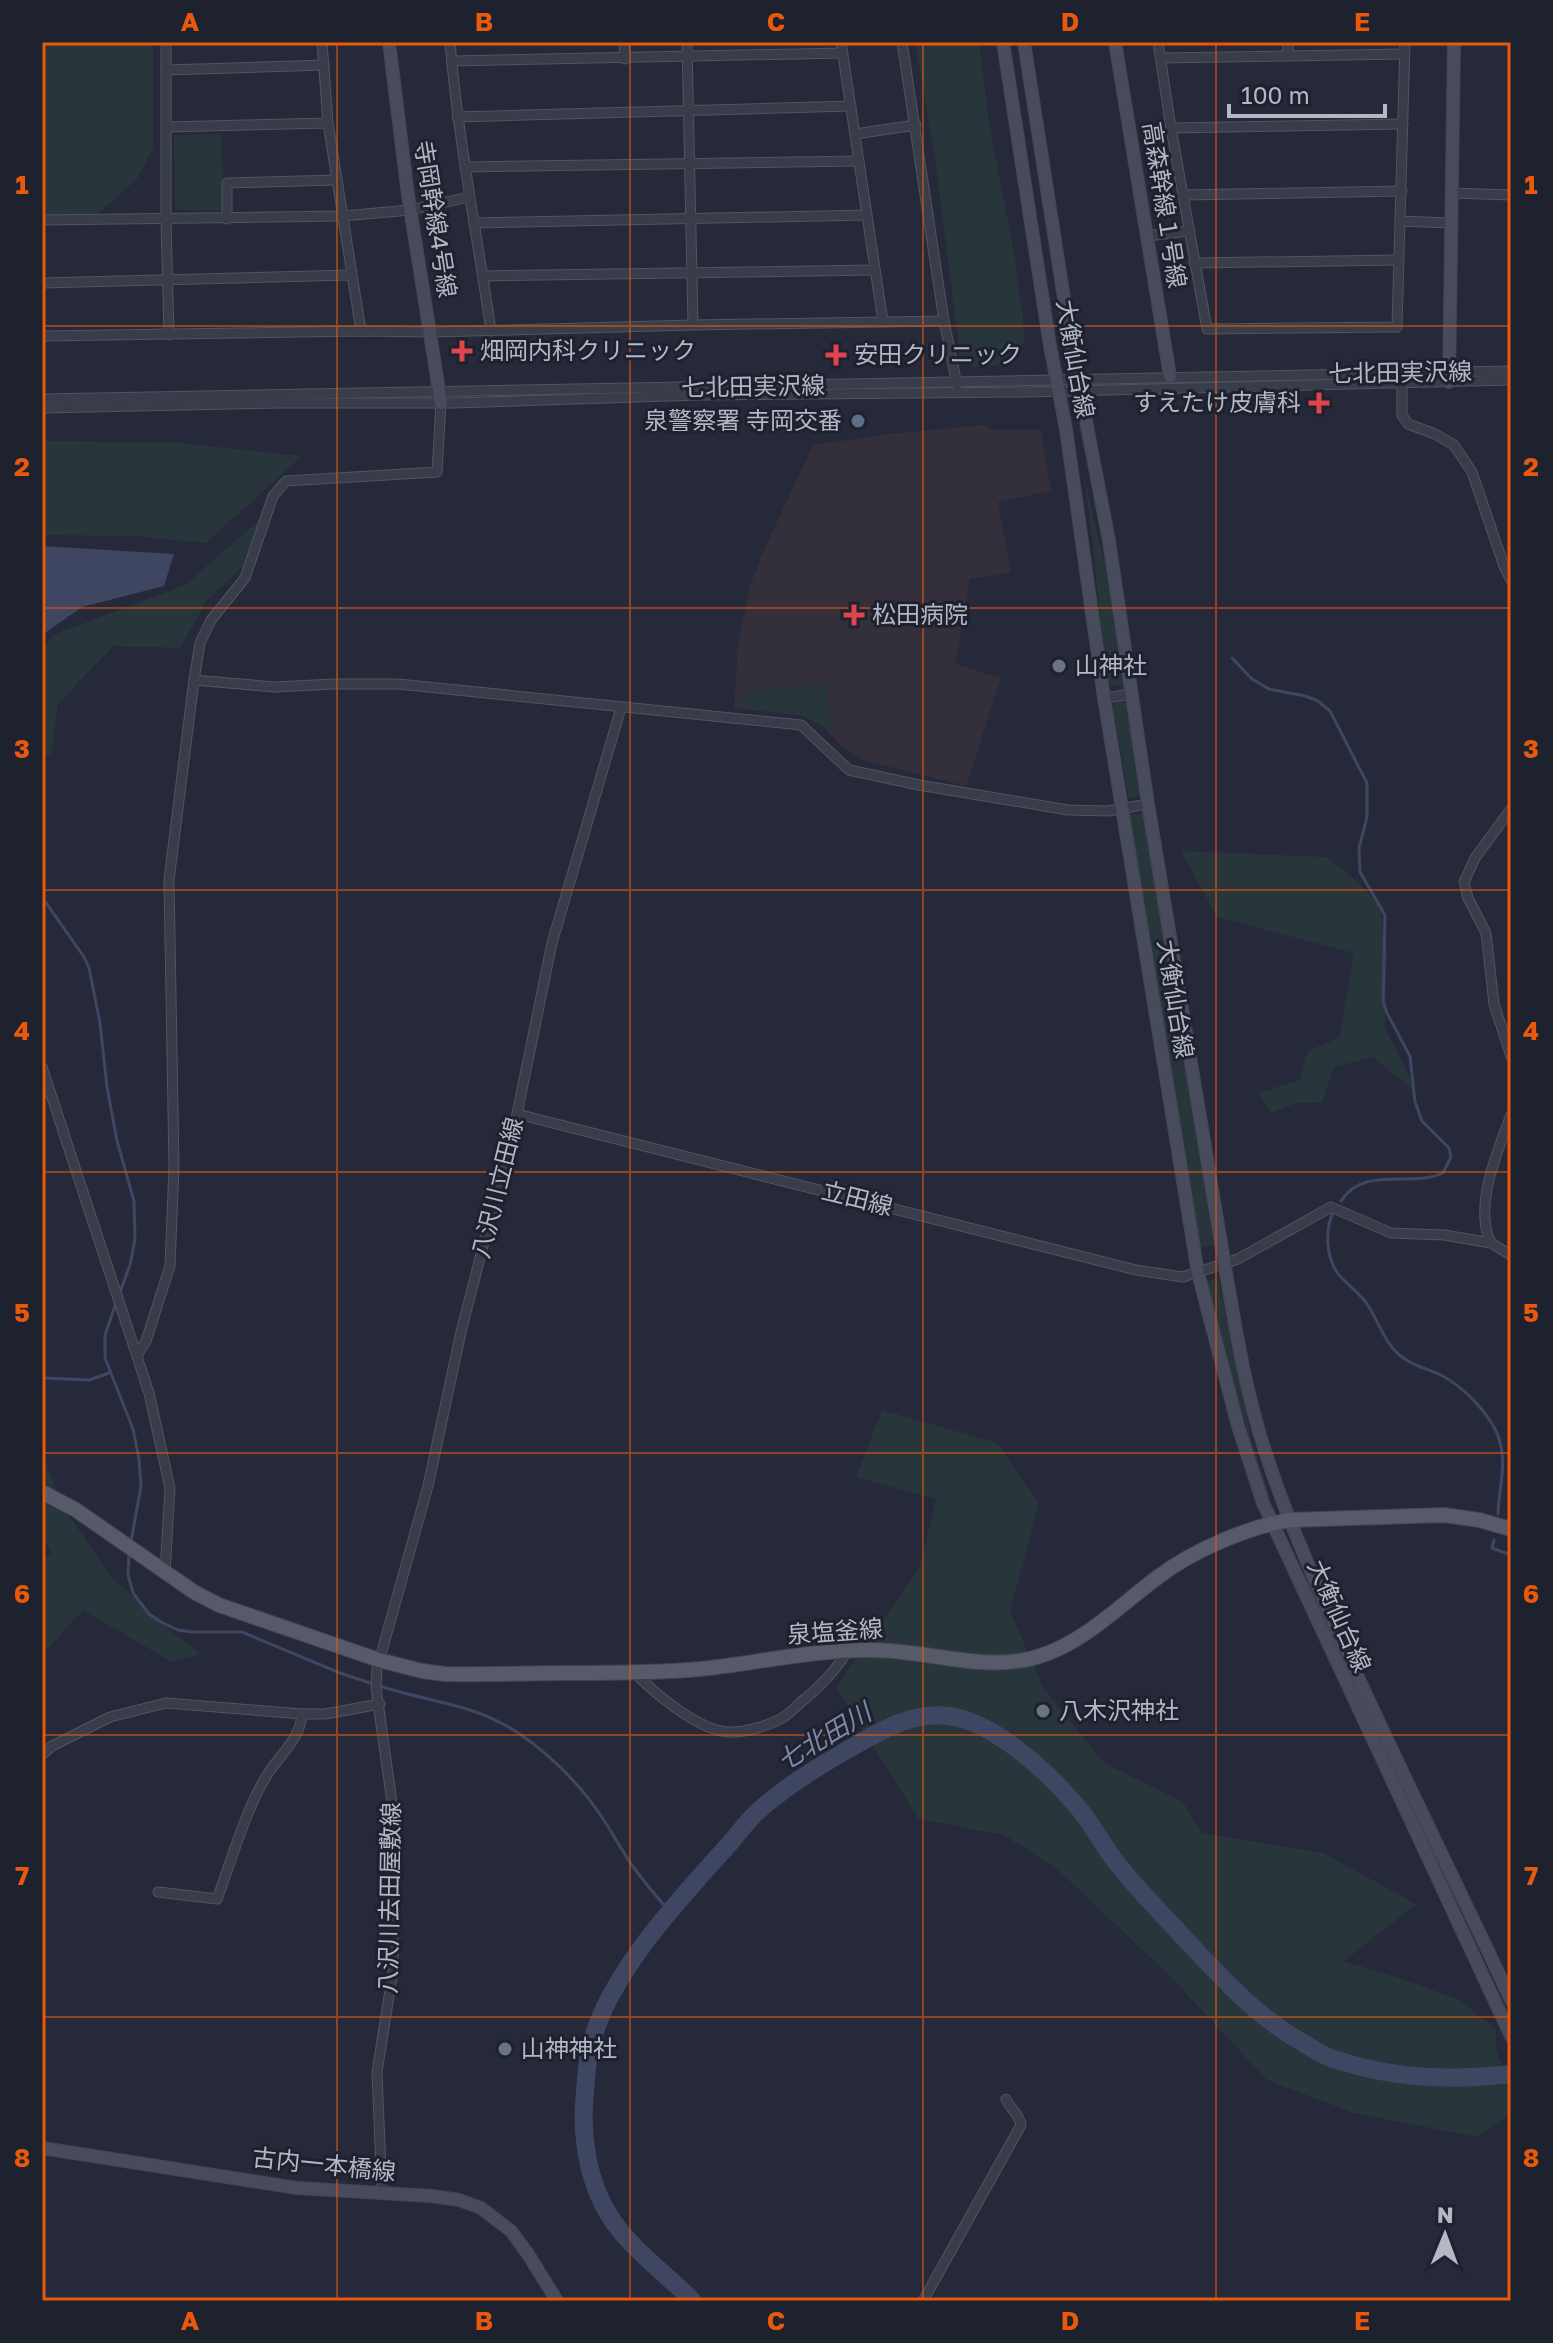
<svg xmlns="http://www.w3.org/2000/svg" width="1553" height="2343" viewBox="0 0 1553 2343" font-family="'Golos Text','Noto Sans JP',sans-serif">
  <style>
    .medical { fill: #34303b }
    .green { fill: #28363b }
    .water { fill: #3f4662 }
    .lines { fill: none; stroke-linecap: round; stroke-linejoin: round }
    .stream { stroke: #3f4662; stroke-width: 3 }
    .river { stroke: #3f4662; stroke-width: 18 }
    .street-casing { stroke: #515461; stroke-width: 11 }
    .secondary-casing { stroke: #424552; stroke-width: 14 }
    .primary-casing { stroke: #424552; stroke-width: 16 }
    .street { stroke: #393c49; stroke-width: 9 }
    .secondary { stroke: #484b5c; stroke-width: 12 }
    .primary { stroke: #575b69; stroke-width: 14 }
    .grid { fill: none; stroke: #e8590c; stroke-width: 2; stroke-opacity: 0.55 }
    .health-dot { fill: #e0444e; stroke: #1e212e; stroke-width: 3 }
    .service-dot { fill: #5c6f8a; stroke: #1e212e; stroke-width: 3 }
    .worship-dot { fill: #6b7280; stroke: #1e212e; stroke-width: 3 }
    .labels { text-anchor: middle; stroke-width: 6; stroke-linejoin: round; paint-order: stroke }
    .street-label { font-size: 24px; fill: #b4b7c5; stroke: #1e212e }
    .poi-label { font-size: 24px; fill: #b4b7c5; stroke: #1e212e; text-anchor: start }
    .water-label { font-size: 26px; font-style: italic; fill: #8088a9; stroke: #1e212e }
    .neatline { fill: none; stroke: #e8590c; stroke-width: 3 }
    .grid-label { font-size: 26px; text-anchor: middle; font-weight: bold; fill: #e8590c }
  </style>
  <rect width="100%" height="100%" fill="#262939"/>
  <path class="medical" d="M984,425L993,430H1041L1051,491L998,502L1011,573L970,579L955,664L1001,678L966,786L863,760L843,747L822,725L800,715L734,708L738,644L750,586L763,552L813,445L889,434Z"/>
  <g class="green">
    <path d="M42,42H153V148L137,179L96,215L42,218Z"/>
    <path d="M915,42H979L990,130L1010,231L1023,316L1024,342L1008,364L972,367L960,354L935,158Z"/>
    <path d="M222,134L223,210H175L174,135Z"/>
    <path d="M42,441L180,443L302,456L206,543L133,536L42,535Z"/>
    <path d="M1084,477L1105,564L1123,686H1109C1098,617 1095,546 1084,477Z"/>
    <path d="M265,515L246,564L207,600L180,648L113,646L58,704L51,757L42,755V648L53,635L185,585Z"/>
    <path d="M826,683L832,725L829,730L800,714L743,707L744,692Z"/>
    <path d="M1125,700L1142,795L1129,798L1112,703Z"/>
    <path d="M1144,812L1214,1245L1200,1248L1130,815Z"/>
    <path d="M1181,851L1327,857L1360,884L1380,906L1387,957L1385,1028L1410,1077L1413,1090L1373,1057L1334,1067L1322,1102L1296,1103L1271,1113L1258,1093L1300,1080L1308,1051L1340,1037L1354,953L1217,917Z"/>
    <path d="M1218,1277L1252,1442L1270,1496L1268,1497L1217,1331L1207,1282Z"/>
    <path d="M882,1410L997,1443L1039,1503L1010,1611L1043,1687L1104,1763L1183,1802L1202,1833L1323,1853L1416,1904L1344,1961L1417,1984L1459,2000L1496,2029V2049L1511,2090V2113L1477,2137L1354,2113L1267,2080L1170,1976L1056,1868L1004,1835L919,1819L836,1687L920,1567L936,1499L856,1477Z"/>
    <path d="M42,1453L63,1507L112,1578L171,1631L201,1654L172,1662L83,1610L42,1655V1562L51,1552L42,1536Z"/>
  </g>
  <path class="water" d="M42,546L174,554L164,586L82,607L42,635Z"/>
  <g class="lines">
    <g class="stream">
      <path d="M1232,658L1252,679L1269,689L1305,696L1318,701L1330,711L1367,783V817L1359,848L1360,872L1385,915L1383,1001L1387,1013L1410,1056L1415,1102L1422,1121L1449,1148L1451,1157L1443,1173C1410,1188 1364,1165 1341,1201"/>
      <path d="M42,897L84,957L89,968L100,1023L107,1087L117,1141L134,1201L135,1239L130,1265L120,1292"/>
      <path d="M1333,1213C1325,1229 1326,1254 1336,1271C1345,1284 1361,1293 1369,1307C1380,1325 1385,1344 1402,1357C1413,1366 1428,1369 1441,1375C1462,1386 1485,1409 1496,1431C1509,1459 1499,1485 1498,1514"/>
      <path d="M116,1303L105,1335V1358L133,1429L139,1459L141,1486L131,1542"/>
      <path d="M42,1378L89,1380L109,1373"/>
      <path d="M1494,1540L1492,1548L1511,1555"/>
      <path d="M129,1553L128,1575L133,1593L149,1614L161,1622L178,1630L191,1632H242L340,1673L373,1684"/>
      <path d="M380,1686C421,1700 465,1703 503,1724C540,1744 578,1781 601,1816C613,1833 622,1852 634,1868C645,1883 657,1897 669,1911"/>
    </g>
    <path class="river" d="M693,2301C671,2279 642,2257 622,2233C589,2194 580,2141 585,2091C586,2079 587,2066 589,2053C604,1977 681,1898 731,1842C739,1832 747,1822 756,1813C783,1788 817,1767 849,1749C878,1732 913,1711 948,1716C996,1722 1051,1775 1081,1811C1095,1829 1105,1849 1120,1867C1140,1892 1164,1916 1186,1940C1224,1980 1255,2016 1305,2044C1313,2049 1322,2055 1331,2058C1388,2078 1452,2081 1511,2074"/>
    <defs>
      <g id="street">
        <path d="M166,42V220L169,335"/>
        <path d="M322,42L328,123L361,331"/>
        <path d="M450,42C458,139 477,234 491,331"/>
        <path d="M624,42L625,59"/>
        <path d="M687,42L693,325"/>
        <path d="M841,42L883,322"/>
        <path d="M902,42L944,321L957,385"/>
        <path d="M1158,42L1171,128L1207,329L1397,327L1405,42"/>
        <path d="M1288,56V42"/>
        <path d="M1161,58L1405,54"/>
        <path d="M452,61L843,53"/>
        <path d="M166,70L324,65"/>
        <path d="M457,117L851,106"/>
        <path d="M166,127L328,123"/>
        <path d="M1171,128L1403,124"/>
        <path d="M855,134L916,125"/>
        <path d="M465,167L859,161"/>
        <path d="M1451,193L1511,195"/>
        <path d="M1183,195L1402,191"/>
        <path d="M227,219V183L337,180"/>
        <path d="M42,220L343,216L410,210L469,197"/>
        <path d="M1400,221L1450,223"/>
        <path d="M474,223L867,215"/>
        <path d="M1147,236L1190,231"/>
        <path d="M1194,263L1398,260"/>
        <path d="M483,276L875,270"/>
        <path d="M42,283L351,275"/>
        <path d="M42,336L361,331L431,332L693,325L944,321"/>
        <path d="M1402,384V415L1408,424L1435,434L1454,445L1472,472L1504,566L1511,580"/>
        <path d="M42,399C532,391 1021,380 1511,371"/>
        <path d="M42,408L284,403H454L698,395L1026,392L1511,380"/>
        <path d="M194,680L200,643L211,620L245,578L273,496L286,481L437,472L441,403"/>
        <path d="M1104,698L1132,694"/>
        <path d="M1511,809L1475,858L1464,882L1468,898L1486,933L1494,1004L1511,1056"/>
        <path d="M42,1067L149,1393L170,1488L165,1572"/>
        <path d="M517,1114L1136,1270L1183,1277L1238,1259L1331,1207L1391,1233L1444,1235L1491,1243L1511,1255"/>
        <path d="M1491,1243C1473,1207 1498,1150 1511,1115"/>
        <path d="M137,1355L146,1341L170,1266L174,1167L169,880L194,680L275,687L333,684H398L801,725L849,770L919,785L1068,810L1108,811L1148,804"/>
        <path d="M634,1672C654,1693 698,1730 728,1732C744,1733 768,1726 782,1718C791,1713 798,1704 806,1698C821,1685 838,1668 847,1651"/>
        <path d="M42,1755L52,1746L110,1717L166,1703L302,1714H325L380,1704"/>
        <path d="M158,1892L217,1899C232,1860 246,1807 269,1772C281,1754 301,1737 302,1714"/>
        <path d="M382,2194L377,2072L393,1971L395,1824L376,1688L377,1669L428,1486L461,1332L517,1114L552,943L621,708"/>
        <path d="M923,2301L1021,2125C1019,2113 1010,2109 1006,2099"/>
      </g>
      <g id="secondary">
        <path d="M389,42L408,195L441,403"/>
        <path d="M1003,42L1050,346L1066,429L1104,698L1198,1273L1238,1426L1263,1503L1511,2036"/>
        <path d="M1024,42L1071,343L1109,541L1148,804L1221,1243C1233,1312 1243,1384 1265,1451C1287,1520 1318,1587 1347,1653C1400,1770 1457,1884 1511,2000"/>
        <path d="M1115,42L1170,376"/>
        <path d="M1449,382L1454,42"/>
        <path d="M42,2148L297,2188L432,2196L459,2200L481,2208L511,2231L528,2254L557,2301"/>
      </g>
      <path id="primary" d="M42,1492L76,1510L194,1592L219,1605L379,1660L422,1671L445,1674C485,1675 526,1673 566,1673C611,1673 656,1673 700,1669C756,1663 812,1650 869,1650C925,1649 982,1673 1037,1657C1084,1643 1120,1605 1158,1577C1192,1551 1249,1526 1291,1520L1444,1515L1479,1520L1511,1529"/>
    </defs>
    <use href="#street" class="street-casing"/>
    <use href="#secondary" class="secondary-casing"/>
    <use href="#primary" class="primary-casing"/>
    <use href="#street" class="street"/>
    <use href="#secondary" class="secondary"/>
    <use href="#primary" class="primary"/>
  </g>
  <path class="grid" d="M337,42V2301M630,42V2301M923,42V2301M1216,42V2301M42,326H1511M42,608H1511M42,890H1511M42,1172H1511M42,1453H1511M42,1735H1511M42,2017H1511"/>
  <g class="health-dot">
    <path d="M458 339h8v8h8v8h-8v8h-8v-8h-8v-8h8z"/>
    <path d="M832 343h8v8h8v8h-8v8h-8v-8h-8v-8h8z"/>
    <path d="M1315 391h8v8h8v8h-8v8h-8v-8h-8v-8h8z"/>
    <path d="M850 603h8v8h8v8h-8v8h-8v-8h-8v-8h8z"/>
  </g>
  <circle class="service-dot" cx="858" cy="421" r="8"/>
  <g class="worship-dot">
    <circle cx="1059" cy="666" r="8"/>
    <circle cx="1043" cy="1711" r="8"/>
    <circle cx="505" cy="2049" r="8"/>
  </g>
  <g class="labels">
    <g class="street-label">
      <text transform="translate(1164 205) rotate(81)" y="8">高森幹線１号線</text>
      <text transform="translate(435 219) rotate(81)" y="8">寺岡幹線4号線</text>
      <text transform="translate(1075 359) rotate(80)" y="8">大衡仙台線</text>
      <text transform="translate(1400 373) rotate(-1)" y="8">七北田実沢線</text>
      <text transform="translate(753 387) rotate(-1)" y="8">七北田実沢線</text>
      <text transform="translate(1175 999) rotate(81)" y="8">大衡仙台線</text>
      <text transform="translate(498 1188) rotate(-76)" y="8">八沢川立田線</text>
      <text transform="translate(857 1199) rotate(14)" y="8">立田線</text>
      <text transform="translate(1339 1616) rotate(66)" y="8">大衡仙台線</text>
      <text transform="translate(835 1632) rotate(-4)" y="8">泉塩釜線</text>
      <text transform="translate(390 1898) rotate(-89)" y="8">八沢川去田屋敷線</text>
      <text transform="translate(324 2165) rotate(6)" y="8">古内一本橋線</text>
    </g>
    <g class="poi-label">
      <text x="480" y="359">畑岡内科クリニック</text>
      <text x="854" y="363">安田クリニック</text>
      <text x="1301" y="411" text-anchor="end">すえたけ皮膚科</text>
      <text x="842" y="429" text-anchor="end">泉警察署 寺岡交番</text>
      <text x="872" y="623">松田病院</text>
      <text x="1075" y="674">山神社</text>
      <text x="1059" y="1719">八木沢神社</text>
      <text x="521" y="2057">山神神社</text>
    </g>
    <g class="water-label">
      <text transform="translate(824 1737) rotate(-31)" y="9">七北田川</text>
    </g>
  </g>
  <rect width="1553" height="2343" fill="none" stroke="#1e212e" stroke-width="88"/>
  <g transform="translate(1445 2235) rotate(1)" stroke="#1e212e" stroke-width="6" paint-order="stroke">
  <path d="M0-6L14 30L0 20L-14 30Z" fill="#b4b7c5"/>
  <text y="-12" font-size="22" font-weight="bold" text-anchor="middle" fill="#b4b7c5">N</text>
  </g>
  <path d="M1229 104v12h156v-12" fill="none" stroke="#b4b7c5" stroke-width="4"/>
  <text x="1241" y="104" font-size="24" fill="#b4b7c5" stroke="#1e212e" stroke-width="6" paint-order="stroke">100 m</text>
  <rect x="44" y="44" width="1465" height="2255" class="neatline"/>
  <g class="grid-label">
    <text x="190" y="31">A</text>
    <text x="484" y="31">B</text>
    <text x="776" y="31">C</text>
    <text x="1070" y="31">D</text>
    <text x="1362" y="31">E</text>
    <text x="22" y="194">1</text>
    <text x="1531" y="194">1</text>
    <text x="22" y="476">2</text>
    <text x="1531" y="476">2</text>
    <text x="22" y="758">3</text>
    <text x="1531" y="758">3</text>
    <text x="22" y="1040">4</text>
    <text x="1531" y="1040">4</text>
    <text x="22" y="1322">5</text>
    <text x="1531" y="1322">5</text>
    <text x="22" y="1603">6</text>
    <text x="1531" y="1603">6</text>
    <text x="22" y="1885">7</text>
    <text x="1531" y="1885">7</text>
    <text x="22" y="2167">8</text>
    <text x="1531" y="2167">8</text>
    <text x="190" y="2330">A</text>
    <text x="484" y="2330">B</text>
    <text x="776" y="2330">C</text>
    <text x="1070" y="2330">D</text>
    <text x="1362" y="2330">E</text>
  </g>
</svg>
